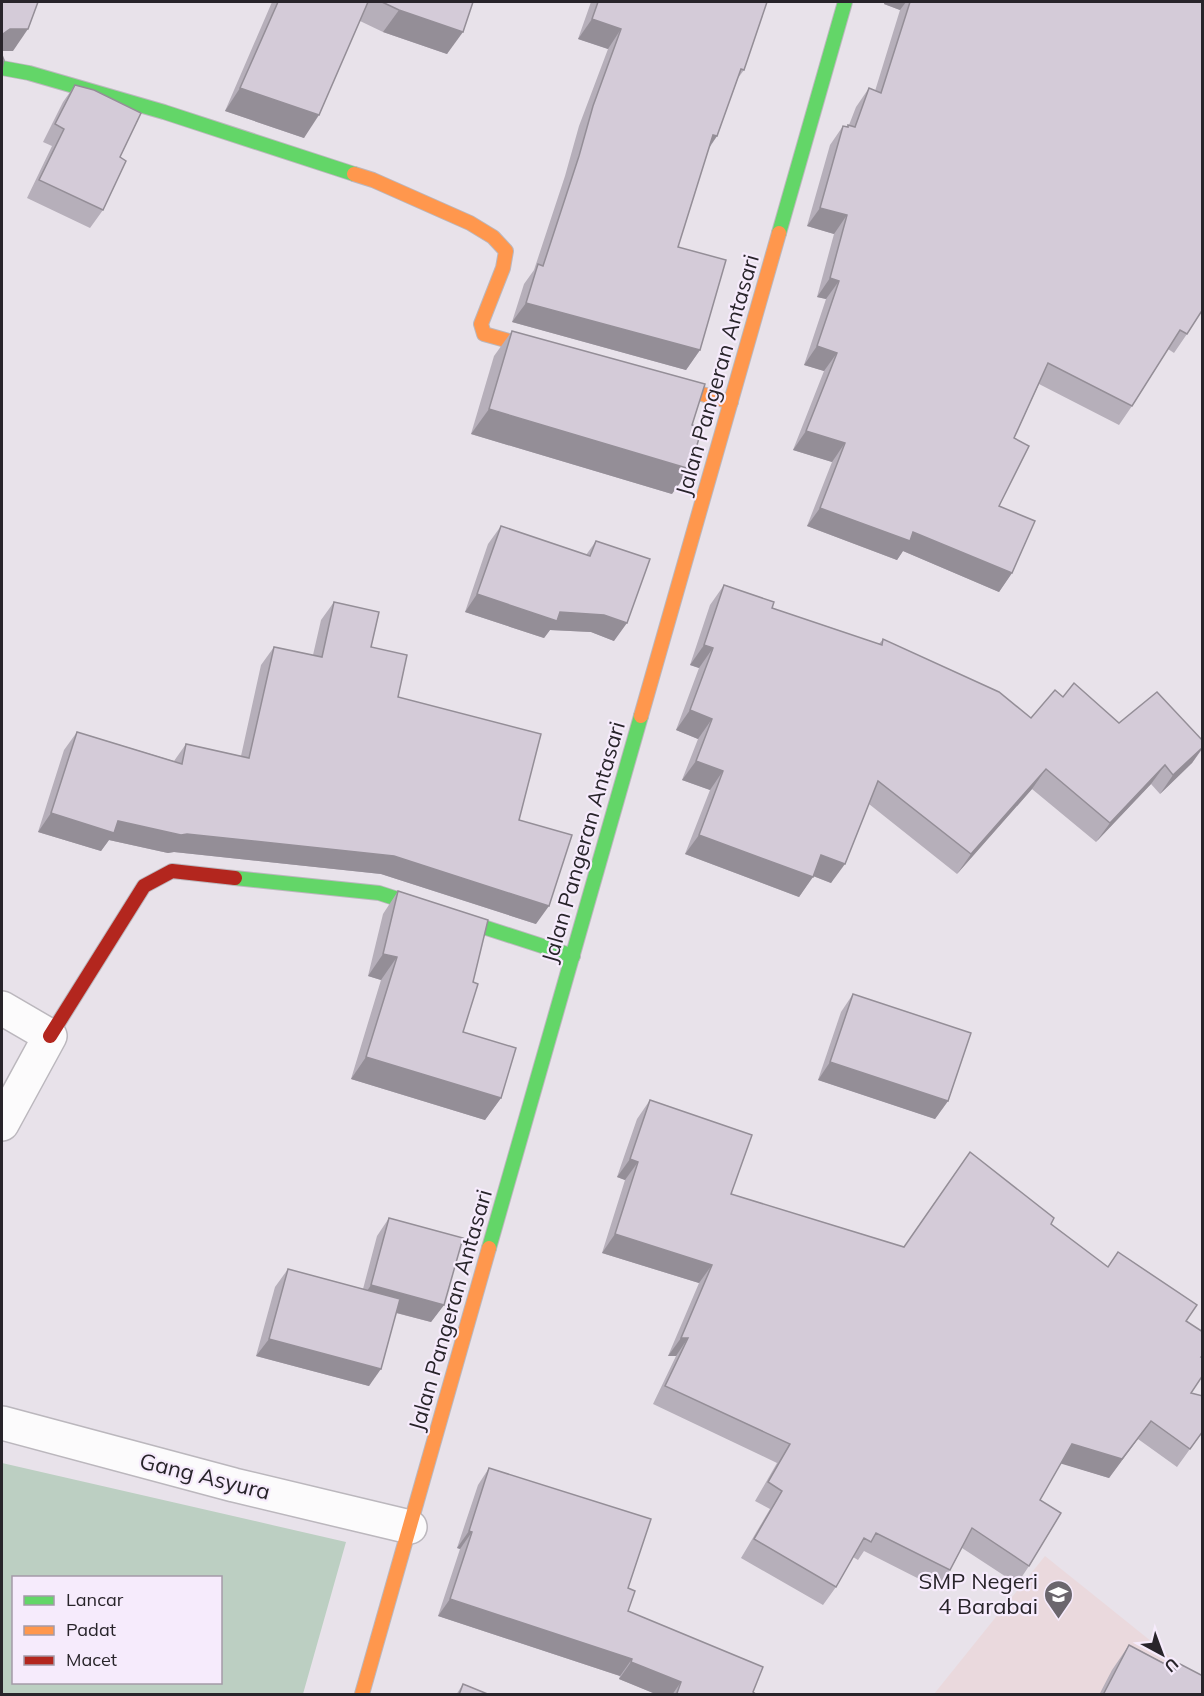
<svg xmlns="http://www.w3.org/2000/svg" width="1204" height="1696" viewBox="0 0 1204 1696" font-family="Mulish,sans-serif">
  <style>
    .education { fill: #ead9dd }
    .green { fill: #bccfc2; fill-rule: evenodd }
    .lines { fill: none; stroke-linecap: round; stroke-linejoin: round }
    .street-casing { stroke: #bbb7bd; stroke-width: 36 }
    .fast-casing { stroke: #bbb7bd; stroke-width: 16 }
    .slow-casing { stroke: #bbb7bd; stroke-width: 16 }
    .jam-casing { stroke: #bbb7bd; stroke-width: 16 }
    .street { stroke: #fcfbfc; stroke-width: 33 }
    .fast { stroke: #63d668; stroke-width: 14 }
    .slow { stroke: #ff974d; stroke-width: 14 }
    .jam { stroke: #b3261e; stroke-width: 14 }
    .wall { fill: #b6afba }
    .shaded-wall { fill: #948e97 }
    .building { fill: #d4cbd8; stroke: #948e97; stroke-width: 1.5 }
    .labels { text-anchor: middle; stroke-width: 4.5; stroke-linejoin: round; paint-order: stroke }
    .street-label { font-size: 22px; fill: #28242a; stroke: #f6ebfc }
    .poi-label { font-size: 22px; fill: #28242a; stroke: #f6ebfc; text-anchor: end }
  </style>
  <rect width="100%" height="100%" fill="#e8e2ea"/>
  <path class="education" d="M1045,1556L1202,1682V1694H934Z"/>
  <path class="green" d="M2,1463L346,1542L303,1694H2ZM14,1578H220V1682H14Z"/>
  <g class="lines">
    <defs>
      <g id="street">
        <path d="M2,1008L50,1036L2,1124"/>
        <path d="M2,1423L234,1485L410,1527"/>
      </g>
      <g id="fast">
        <path d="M2,68L29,73L164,112L354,174"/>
        <path d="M779,233L845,2"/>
        <path d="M235,878L379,893L573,956"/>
        <path d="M489,1248L641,716"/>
      </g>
      <g id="slow">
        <path d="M354,174L373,180L470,223L493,237L506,251L503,268L481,324L484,334L548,352"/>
        <path d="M658,382L731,402"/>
        <path d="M641,716L779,233"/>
        <path d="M362,1694L489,1248"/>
      </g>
      <path id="jam" d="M50,1036L144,886L172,871L235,878"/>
    </defs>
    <use href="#street" class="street-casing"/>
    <use href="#fast" class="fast-casing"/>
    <use href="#slow" class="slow-casing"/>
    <use href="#jam" class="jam-casing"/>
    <use href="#street" class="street"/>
    <use href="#fast" class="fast"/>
    <use href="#slow" class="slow"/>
    <use href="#jam" class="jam"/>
  </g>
  <g class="wall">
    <path d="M272,2H473L447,54L383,32L360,21L304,138L225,111Z"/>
    <path d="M591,2H767L744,70L738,78L717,136L708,150L678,247L700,350L686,370L512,322L524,284L534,270L565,176L579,126L608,49L578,39Z"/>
    <path d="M884,2H1203L1187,334L1174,353L1168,349L1132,406L1119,425L1039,384L1014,438L999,506L1012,573L999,592L903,551L897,560L807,526L832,462L793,450L824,371L804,365L826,299L817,297L834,234L807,226L830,145L843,126L847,127L848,125H849L856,107L869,88L875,91L900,10L884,4Z"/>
    <path d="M75,85L120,157L103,210L90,228L27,198L52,146L43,142L63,102Z"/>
    <path d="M512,331L672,494L471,434L494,356Z"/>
    <path d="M501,526L586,555L596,541L614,641L591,632L550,630L544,638L465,612L488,544Z"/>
    <path d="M724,585L772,608L879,644L883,639L1031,718L1063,697L1119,723L1203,741V748L1192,763L1160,794L1151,784L1096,842L1032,789L957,874L869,804L831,883L813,876L799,897L685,854L710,790L682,780L698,739L676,730L699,668L690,665L710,605Z"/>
    <path d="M334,602L371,647L398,697L519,820L536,924L381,874L174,852L168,853L109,840L101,851L38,832L64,750L77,732L174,761L186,744L241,756L261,665L274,647L313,655L321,620Z"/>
    <path d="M398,891L473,982L463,1032L501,1098L485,1120L351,1079L381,980L368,976L383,914Z"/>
    <path d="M853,994L948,1101L935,1119L818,1080L841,1012Z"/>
    <path d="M650,1100L731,1194L904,1247L1051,1224L1107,1267L1186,1321L1201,1357L1191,1393L1203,1431L1177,1467L1138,1439L1109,1478L1061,1463L1040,1500L1029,1566L1017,1584L962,1548L950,1570L937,1588L864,1551L858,1560L853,1557L836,1587L823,1605L741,1558L770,1509L755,1501L777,1463L653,1404L676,1356H668L699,1283L602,1253L625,1180L617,1177L637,1119Z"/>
    <path d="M389,1218L444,1305L431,1322L396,1313L369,1386L256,1356L275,1287L288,1269L363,1289L377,1236Z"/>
    <path d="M489,1468L628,1588V1611L757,1695H658L619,1679L620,1676L438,1616L460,1549L457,1548L478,1485Z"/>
    <path d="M1129,1645L1176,1669L1180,1664L1203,1695H1099L1112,1670Z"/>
    <path d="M463,1684L490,1695H456Z"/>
  </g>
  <g class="shaded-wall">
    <path d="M885,2H906L900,10L884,4Z"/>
    <path d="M399,10L463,32L447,54L383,32Z"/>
    <path d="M592,19L621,29L608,49L578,39Z"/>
    <path d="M10,29H28L13,51H2V36L3,34Z"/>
    <path d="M240,88L319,115L304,138L225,111Z"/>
    <path d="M713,135L717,136L703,156Z"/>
    <path d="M820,208L847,215L834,234L807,226Z"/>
    <path d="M830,278L839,281L826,299L817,297Z"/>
    <path d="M526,303L700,350L686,370L512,322Z"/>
    <path d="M817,346L837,353L824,371L804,365Z"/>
    <path d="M489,409L690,469L672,494L471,434Z"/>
    <path d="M806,431L845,443L832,462L793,450Z"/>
    <path d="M820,508L913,532L1012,573L999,592L903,551L897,560L807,526Z"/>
    <path d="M477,594L560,612L604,615L627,623L614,641L591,632L550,630L544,638L465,612Z"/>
    <path d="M704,645L713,648L699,668L690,665Z"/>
    <path d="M690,710L712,719L698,739L676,730Z"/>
    <path d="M1203,747L1192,763L1160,794L1173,775Z"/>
    <path d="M696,761L723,771L710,790L682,780Z"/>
    <path d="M1165,765L1151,784L1096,842L1110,823Z"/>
    <path d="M1046,769L1032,789L957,874L971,854Z"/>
    <path d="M51,813L118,821L187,834L394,856L549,906L536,924L381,874L174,852L168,853L109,840L101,851L38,832Z"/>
    <path d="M699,835L813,877L799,897L685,854Z"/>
    <path d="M821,855L845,864L831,883L808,874Z"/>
    <path d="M383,954L397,957L381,980L368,976Z"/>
    <path d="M366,1057L501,1098L485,1120L351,1079Z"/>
    <path d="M830,1062L948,1101L935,1119L818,1080Z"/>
    <path d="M630,1159L638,1162L625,1180L617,1177Z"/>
    <path d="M615,1234L712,1265L699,1283L602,1253Z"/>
    <path d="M371,1285L444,1305L431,1322L359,1303Z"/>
    <path d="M681,1338H688L676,1356H668Z"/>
    <path d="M269,1339L381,1369L369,1386L256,1356Z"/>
    <path d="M1151,1421L1109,1478L1059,1463L1072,1444Z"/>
    <path d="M469,1531L472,1532L460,1549L457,1548Z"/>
    <path d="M450,1599L632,1659L620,1676L438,1616Z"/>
    <path d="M631,1662L681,1682L672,1695H658L619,1679Z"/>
  </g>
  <g class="building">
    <path d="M2,2H38L28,29H10L3,34L2,37Z"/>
    <path d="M278,2H368L319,115L240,88Z"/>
    <path d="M382,2H473L463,32L399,10Z"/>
    <path d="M598,2H767L744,70L741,69L717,136L713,135L678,247L726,260L700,350L526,303L538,264L543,266L579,156L593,106L621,29L592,19Z"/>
    <path d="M910,2H1203V309L1187,334L1180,330L1132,406L1048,363L1014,438L1029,446L999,506L1035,521L1012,573L913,532L910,541L820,508L845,443L806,431L837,353L817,346L839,281L830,278L847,215L820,208L843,126L848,127V125L855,127L869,88L881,93Z"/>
    <path d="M2,55L4,60L2,69Z"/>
    <path d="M75,85L94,90L141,113L120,157L126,161L103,210L39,180L64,129L55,124Z"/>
    <path d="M512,331L705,384L692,425L702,428L690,469L489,409Z"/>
    <path d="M501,526L590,556L596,541L650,559L627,623L604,615L560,612L557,621L477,594Z"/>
    <path d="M724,585L774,602L772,608L882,645L883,639L999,692L1031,718L1055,690L1063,697L1074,683L1119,723L1157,692L1203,741V747L1173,775L1165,765L1110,823L1046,769L971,854L878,781L845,864L821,855L813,877L699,835L723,771L696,761L712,719L690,710L713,648L704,645Z"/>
    <path d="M334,602L379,612L371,647L407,655L398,697L541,734L519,820L572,835L549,906L394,856L187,834L181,835L118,821L114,833L51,813L77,732L182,764L186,744L249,758L274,647L322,657Z"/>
    <path d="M398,891L488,920L473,982L478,984L463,1032L516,1048L501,1098L366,1057L397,957L383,954Z"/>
    <path d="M853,994L971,1033L948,1101L830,1062Z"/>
    <path d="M650,1100L752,1135L731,1194L904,1247L970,1152L1054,1218L1051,1224L1108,1267L1118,1252L1197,1305L1186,1321L1203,1332V1355L1201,1357L1203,1358V1375L1191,1393L1203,1396V1431L1190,1449L1151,1421L1122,1459L1072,1444L1040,1500L1061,1513L1029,1566L972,1528L950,1570L876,1533L871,1542L864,1538L836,1587L754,1539L782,1491L768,1482L790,1444L665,1386L688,1338H681L712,1265L615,1234L638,1162L630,1159Z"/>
    <path d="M389,1218L463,1238L444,1305L371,1285Z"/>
    <path d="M288,1269L400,1299L381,1369L269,1339Z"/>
    <path d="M489,1468L651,1519L628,1588L635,1591L628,1611L763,1667L753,1692L757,1695H680L677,1693L681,1682L631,1662L632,1659L450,1599L472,1532L469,1531Z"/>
    <path d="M1129,1645L1176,1670L1180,1664L1203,1676V1695H1103Z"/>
    <path d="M463,1684L490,1695H459Z"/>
  </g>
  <defs>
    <symbol id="school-pin" viewBox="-11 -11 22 30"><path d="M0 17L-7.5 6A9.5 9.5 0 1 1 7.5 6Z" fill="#6b666d" stroke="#f6ebfc"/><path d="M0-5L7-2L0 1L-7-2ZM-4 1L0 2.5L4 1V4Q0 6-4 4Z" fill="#fff"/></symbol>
  </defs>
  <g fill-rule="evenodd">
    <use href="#school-pin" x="1042" y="1578" width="33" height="45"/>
  </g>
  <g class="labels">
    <g class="street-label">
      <text transform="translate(717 375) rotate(-74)" y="8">Jalan Pangeran Antasari</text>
      <text transform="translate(583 842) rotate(-74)" y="8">Jalan Pangeran Antasari</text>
      <text transform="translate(450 1310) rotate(-74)" y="8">Jalan Pangeran Antasari</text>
      <text transform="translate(205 1476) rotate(14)" y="8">Gang Asyura</text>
    </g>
    <g class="poi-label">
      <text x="1038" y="1589">SMP Negeri<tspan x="1038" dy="25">4 Barabai</tspan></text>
    </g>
  </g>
  <rect width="1204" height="1696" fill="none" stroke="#28242a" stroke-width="6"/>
  <rect x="12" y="1576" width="210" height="108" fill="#f6ebfc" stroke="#a49ba8" stroke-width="1.5"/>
  <rect x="24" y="1596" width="30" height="9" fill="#63d668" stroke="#a49ba8" stroke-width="1.5"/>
  <text x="66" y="1606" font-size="18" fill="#28242a">Lancar</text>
  <rect x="24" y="1626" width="30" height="9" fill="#ff974d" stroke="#a49ba8" stroke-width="1.5"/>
  <text x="66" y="1636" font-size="18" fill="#28242a">Padat</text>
  <rect x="24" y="1656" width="30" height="9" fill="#b3261e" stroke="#a49ba8" stroke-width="1.5"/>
  <text x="66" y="1666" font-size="18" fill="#28242a">Macet</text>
  <g transform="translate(1162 1654) rotate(139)" stroke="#f6ebfc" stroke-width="4.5" paint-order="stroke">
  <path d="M0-4.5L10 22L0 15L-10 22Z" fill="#28242a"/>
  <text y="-9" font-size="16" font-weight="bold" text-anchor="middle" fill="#28242a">U</text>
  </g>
</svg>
